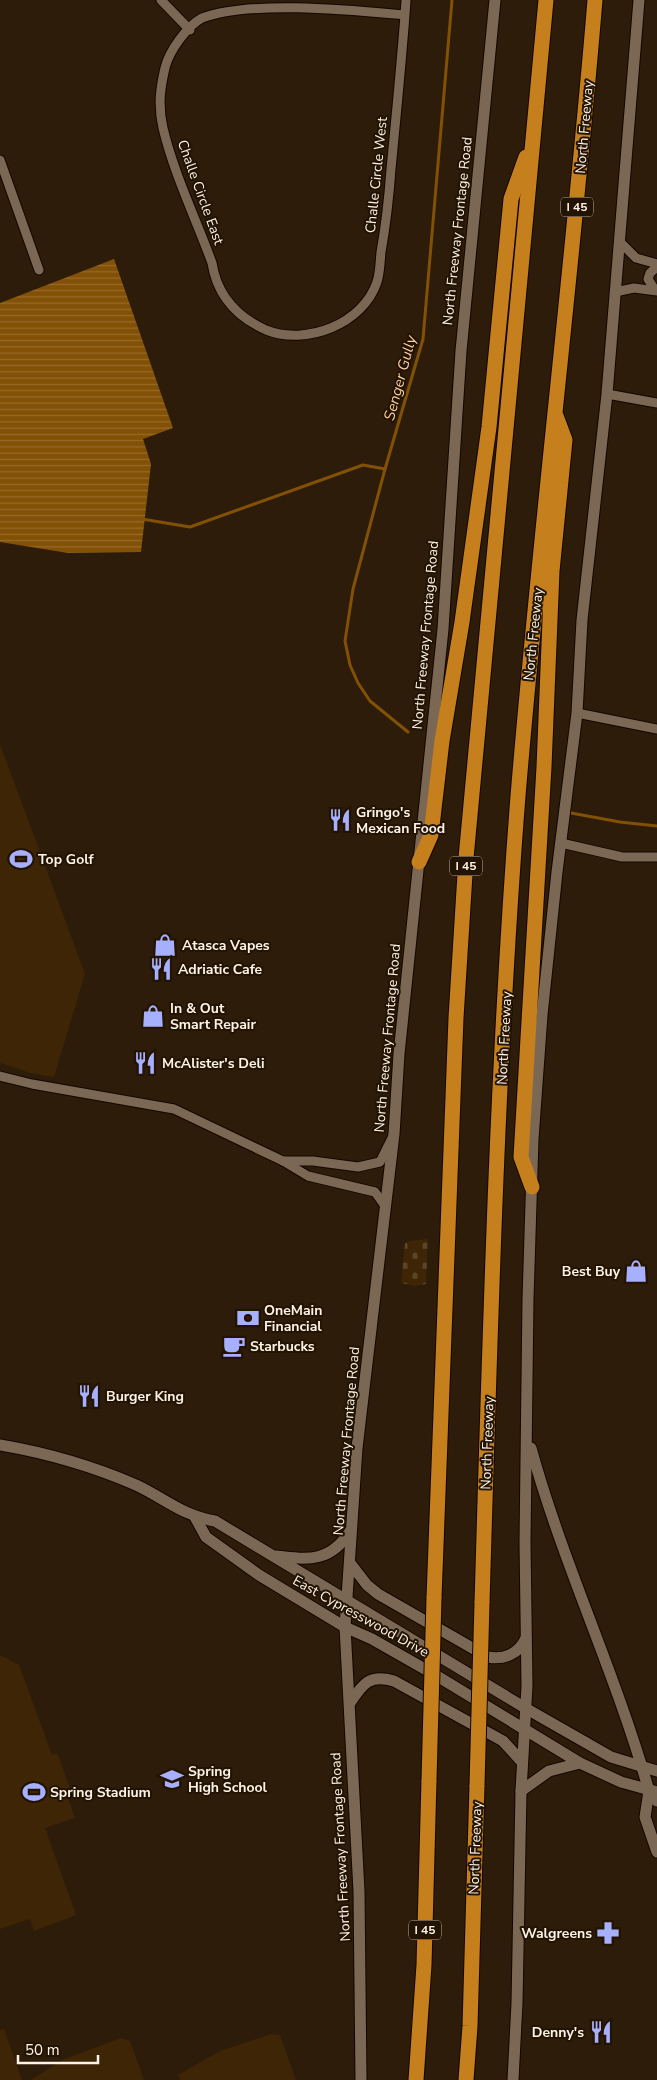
<svg xmlns="http://www.w3.org/2000/svg" width="657" height="2080" viewBox="0 0 657 2080" font-family="'Nunito Sans',sans-serif">
  <style>
    .cemetery { fill: url(#cemetery-stones) }
    .park { fill: #3e2505 }
    .water { fill: url(#water-rules) }
    .lines { fill: none; stroke-linecap: round; stroke-linejoin: round }
    .stream { stroke: #825106; stroke-width: 3 }
    .minor-casing { stroke: #130600; stroke-width: 11 }
    .secondary-casing { stroke: #130600; stroke-width: 13 }
    .motorway-casing { stroke: #130600; stroke-width: 17 }
    .minor { stroke: #7b6854; stroke-width: 9 }
    .secondary { stroke: #7b6854; stroke-width: 11 }
    .motorway { stroke: #c57f1c; stroke-width: 15 }
    .motorway-bridge-casing { stroke: #130600; stroke-width: 17; stroke-linecap: butt }
    .motorway-bridge { stroke: #c57f1c; stroke-width: 15 }
    .labels { text-anchor: middle; stroke-width: 4; stroke-linejoin: round; paint-order: stroke }
    .shield { fill: #221302; stroke: #bcb0a3; stroke-width: 1 }
    .shield-label { font-size: 12px; font-weight: bold; fill: #fef3e8 }
    .street-label { font-size: 14px; fill: #fef3e8; stroke: #221302 }
    .poi-label { font-size: 14px; font-weight: bold; fill: #fef3e8; stroke: #221302; text-anchor: start }
    .water-label { font-size: 15px; font-style: italic; fill: #fcd0a0; stroke: #221302 }
  </style>
  <defs>
    <pattern id="cemetery-stones" width="16" height="16" patternUnits="userSpaceOnUse" patternTransform="scale(1.25)"><rect width="16" height="16" fill="#3e2505"/><path d="M2 7V4a2 2 0 0 1 4 0v3zM10 15v-3a2 2 0 0 1 4 0v3z" fill="#5b4529"/></pattern>
    <pattern id="water-rules" width="6" height="5" patternUnits="userSpaceOnUse" patternTransform="scale(1.25)"><rect width="6" height="5" fill="#825106"/><path d="M0 2.5h6" fill="none" stroke="#956a2a"/></pattern>
  </defs>
  <rect width="100%" height="100%" fill="#2c1c09"/>
  <path class="cemetery" d="M428,1239L426,1284L415,1286L401,1283L405,1243L409,1241Z"/>
  <g class="park">
    <path d="M0,744L85,974L54,1077L30,1073L0,1063Z"/>
    <path d="M0,1655L19,1665L52,1755L57,1753L71,1791L66,1793L75,1818L45,1828L76,1915L34,1931L30,1919L0,1929Z"/>
    <path d="M4,2029L22,2080H0V2030Z"/>
    <path d="M271,2034L280,2035L296,2080H180L178,2075L220,2051Z"/>
    <path d="M121,2038L130,2041L144,2080H31L64,2059Z"/>
  </g>
  <path class="water" d="M114,259L173,428L143,439L151,464L141,552L68,553L0,542V303Z"/>
  <g class="lines">
    <g class="stream">
      <path d="M142,519L190,527L363,465L385,469"/>
      <path d="M408,732L370,701L358,683L350,665L345,641L353,589L385,469L423,339L452,0"/>
      <path d="M571,813L620,822L657,826"/>
    </g>
    <defs>
      <g id="minor">
        <path d="M161,0L190,30"/>
        <path d="M405,15C350,10 251,0 202,18C187,26 169,51 165,68C160,89 158,106 163,128C174,174 196,219 212,263C217,295 237,317 266,330C306,346 363,324 377,282C380,273 380,262 381,252C386,224 389,197 391,169C396,118 401,66 405,15L406,0"/>
        <path d="M0,160L39,270"/>
        <path d="M619,241L636,258L657,264"/>
        <path d="M655,290L648,279L650,273L657,267"/>
        <path d="M615,292L634,288L657,291"/>
        <path d="M607,394L657,403"/>
        <path d="M577,713L657,729"/>
        <path d="M561,843L622,857H657"/>
        <path d="M0,1076L32,1084L174,1109L283,1161L308,1176L375,1192L385,1206"/>
        <path d="M283,1161H313L358,1167L380,1162L392,1138"/>
      </g>
      <g id="secondary">
        <path d="M0,1445C47,1453 92,1466 136,1485C164,1498 183,1516 215,1521L527,1709L611,1757L657,1771"/>
        <path d="M531,1448C563,1564 616,1674 649,1791L657,1801"/>
        <path d="M195,1517L206,1537L259,1575L345,1627L372,1639L437,1676L580,1763L621,1782L657,1792"/>
        <path d="M276,1556C310,1560 331,1562 351,1530"/>
        <path d="M350,1563L367,1585L378,1594L488,1657C504,1660 519,1654 526,1638"/>
        <path d="M350,1703C363,1683 370,1674 394,1681L503,1741L522,1762"/>
        <path d="M521,1791L549,1771L580,1763"/>
        <path d="M649,1791L645,1817L657,1852"/>
        <path d="M361,2080L359,1891L345,1627L357,1448L394,1134L399,1054L443,629L461,351L495,0"/>
        <path d="M513,2080L517,2003L521,1791L527,1686L525,1542L528,1299L533,1139L542,1015L557,872L577,713L582,620L607,394L639,0"/>
      </g>
      <g id="motorway">
        <path d="M419,862L431,835L442,741L462,622L489,427L511,199L526,157"/>
        <path d="M532,1187L521,1157L544,767L552,571L565,440L556,416"/>
        <path d="M434,1598L456,1018L466,858L546,0"/>
        <path d="M482,1603C490,1334 497,1065 518,796C540,530 573,266 595,0"/>
        <path d="M416,2080L424,1965L429,1780"/>
        <path d="M466,2080L470,2026L477,1785"/>
      </g>
    </defs>
    <use href="#minor" class="minor-casing"/>
    <use href="#secondary" class="secondary-casing"/>
    <use href="#motorway" class="motorway-casing"/>
    <use href="#minor" class="minor"/>
    <use href="#secondary" class="secondary"/>
    <use href="#motorway" class="motorway"/>
    <defs>
      <g id="motorway-bridge">
        <path d="M429,1780L434,1598"/>
        <path d="M477,1785L482,1603"/>
      </g>
    </defs>
    <use href="#motorway-bridge" class="motorway-bridge-casing"/>
    <use href="#motorway-bridge" class="motorway-bridge"/>
  </g>
  <defs>
    <symbol id="restaurant-bare" viewBox="-9 -9 18 18"><path d="M-5-6h1v4h1v-4h1v4h1v-4h1v5L-1.5 .5V6h-2V.5L-5-1ZM5-6V6H3V1.5H1.5Q1.5-4 5-6Z" fill="#a7b0fc" stroke="#221302" stroke-width="2.5" paint-order="stroke"/></symbol>
    <symbol id="stadium-bare" viewBox="-9 -9 18 18"><path d="M0-5a6.5 5 0 1 0 0 10a6.5 5 0 1 0 0-10ZM-3.5-1.8h7v3.6h-7Z" fill="#a7b0fc" stroke="#221302" stroke-width="2.5" paint-order="stroke"/></symbol>
    <symbol id="shop-bare" viewBox="-9 -9 18 18"><path d="M-5-2.5h2.3a2.7 3.5 0 0 1 5.4 0H5L5.5 6h-11ZM-1.5-2.5h3a1.5 2.3 0 0 0-3 0Z" fill="#a7b0fc" stroke="#221302" stroke-width="2.5" paint-order="stroke"/></symbol>
    <symbol id="bank-bare" viewBox="-9 -9 18 18"><path d="M-6-4H6V4H-6ZM0-2.3a2.3 2.3 0 1 0 0 4.6a2.3 2.3 0 1 0 0-4.6Z" fill="#a7b0fc" stroke="#221302" stroke-width="2.5" paint-order="stroke"/></symbol>
    <symbol id="cafe-bare" viewBox="-9 -9 18 18"><path d="M-5.5-4.5H6V0H3Q3 3.5 0 3.5H-2.5Q-5.5 3.5-5.5 0ZM3-3.2v2h1.7v-2ZM-6 4.5H4V6H-6Z" fill="#a7b0fc" stroke="#221302" stroke-width="2.5" paint-order="stroke"/></symbol>
    <symbol id="school-bare" viewBox="-9 -9 18 18"><path d="M0-5L7-2L0 1L-7-2ZM-4 1L0 2.5L4 1V4Q0 6-4 4Z" fill="#a7b0fc" stroke="#221302" stroke-width="2.5" paint-order="stroke"/></symbol>
    <symbol id="pharmacy-bare" viewBox="-9 -9 18 18"><path d="M-2-6h4v4h4v4h-4v4h-4v-4h-4v-4h4Z" fill="#a7b0fc" stroke="#221302" stroke-width="2.5" paint-order="stroke"/></symbol>
  </defs>
  <g fill-rule="evenodd">
    <use href="#restaurant-bare" x="324" y="804" width="32" height="32"/>
    <use href="#stadium-bare" x="5" y="843" width="32" height="32"/>
    <use href="#shop-bare" x="149" y="929" width="32" height="32"/>
    <use href="#restaurant-bare" x="145" y="953" width="32" height="32"/>
    <use href="#shop-bare" x="137" y="1000" width="32" height="32"/>
    <use href="#restaurant-bare" x="129" y="1047" width="32" height="32"/>
    <use href="#shop-bare" x="620" y="1255" width="32" height="32"/>
    <use href="#bank-bare" x="232" y="1302" width="32" height="32"/>
    <use href="#cafe-bare" x="218" y="1330" width="32" height="32"/>
    <use href="#restaurant-bare" x="73" y="1380" width="32" height="32"/>
    <use href="#school-bare" x="156" y="1763" width="32" height="32"/>
    <use href="#stadium-bare" x="18" y="1776" width="32" height="32"/>
    <use href="#pharmacy-bare" x="592" y="1917" width="32" height="32"/>
    <use href="#restaurant-bare" x="585" y="2016" width="32" height="32"/>
  </g>
  <g class="labels">
    <g class="shield">
      <rect x="561" y="197.5" width="32" height="19" rx="4"/>
      <rect x="450" y="856.5" width="32" height="19" rx="4"/>
      <rect x="409" y="1920.5" width="32" height="19" rx="4"/>
    </g>
    <g class="shield-label">
      <text x="577" y="211">I 45</text>
      <text x="466" y="870">I 45</text>
      <text x="425" y="1934">I 45</text>
    </g>
    <g class="street-label">
      <text transform="translate(584 127) rotate(-85)" y="5">North Freeway</text>
      <text transform="translate(376 175) rotate(-84)" y="5">Challe Circle West</text>
      <text transform="translate(201 192) rotate(70)" y="5">Challe Circle East</text>
      <text transform="translate(457 231) rotate(-84)" y="5">North Freeway Frontage Road</text>
      <text transform="translate(533 634) rotate(-84)" y="5">North Freeway</text>
      <text transform="translate(425 635) rotate(-85)" y="5">North Freeway Frontage Road</text>
      <text transform="translate(387 1038) rotate(-85)" y="5">North Freeway Frontage Road</text>
      <text transform="translate(504 1038) rotate(-87)" y="5">North Freeway</text>
      <text transform="translate(346 1441) rotate(-85)" y="5">North Freeway Frontage Road</text>
      <text transform="translate(487 1443) rotate(-88)" y="5">North Freeway</text>
      <text transform="translate(361 1616) rotate(29)" y="5">East Cypresswood Drive</text>
      <text transform="translate(340 1847) rotate(-93)" y="5">North Freeway Frontage Road</text>
      <text transform="translate(475 1848) rotate(-88)" y="5">North Freeway</text>
    </g>
    <g class="poi-label">
      <text x="356" y="817">Gringo's<tspan x="356" dy="16">Mexican Food</tspan></text>
      <text x="38" y="864">Top Golf</text>
      <text x="182" y="950">Atasca Vapes</text>
      <text x="178" y="974">Adriatic Cafe</text>
      <text x="170" y="1013">In &amp; Out<tspan x="170" dy="16">Smart Repair</tspan></text>
      <text x="162" y="1068">McAlister's Deli</text>
      <text x="620" y="1276" text-anchor="end">Best Buy</text>
      <text x="264" y="1315">OneMain<tspan x="264" dy="16">Financial</tspan></text>
      <text x="250" y="1351">Starbucks</text>
      <text x="106" y="1401">Burger King</text>
      <text x="188" y="1776">Spring<tspan x="188" dy="16">High School</tspan></text>
      <text x="50" y="1797">Spring Stadium</text>
      <text x="592" y="1938" text-anchor="end">Walgreens</text>
      <text x="584" y="2037" text-anchor="end">Denny's</text>
    </g>
    <g class="water-label">
      <text transform="translate(400 378) rotate(-75)" y="5">Senger Gully</text>
    </g>
  </g>
  <path d="M18 2055v8h80v-8" fill="none" stroke="#fef3e8" stroke-width="2.5"/>
  <text x="25" y="2055" font-size="15" fill="#fef3e8" stroke="#221302" stroke-width="4" paint-order="stroke">50 m</text>
</svg>
